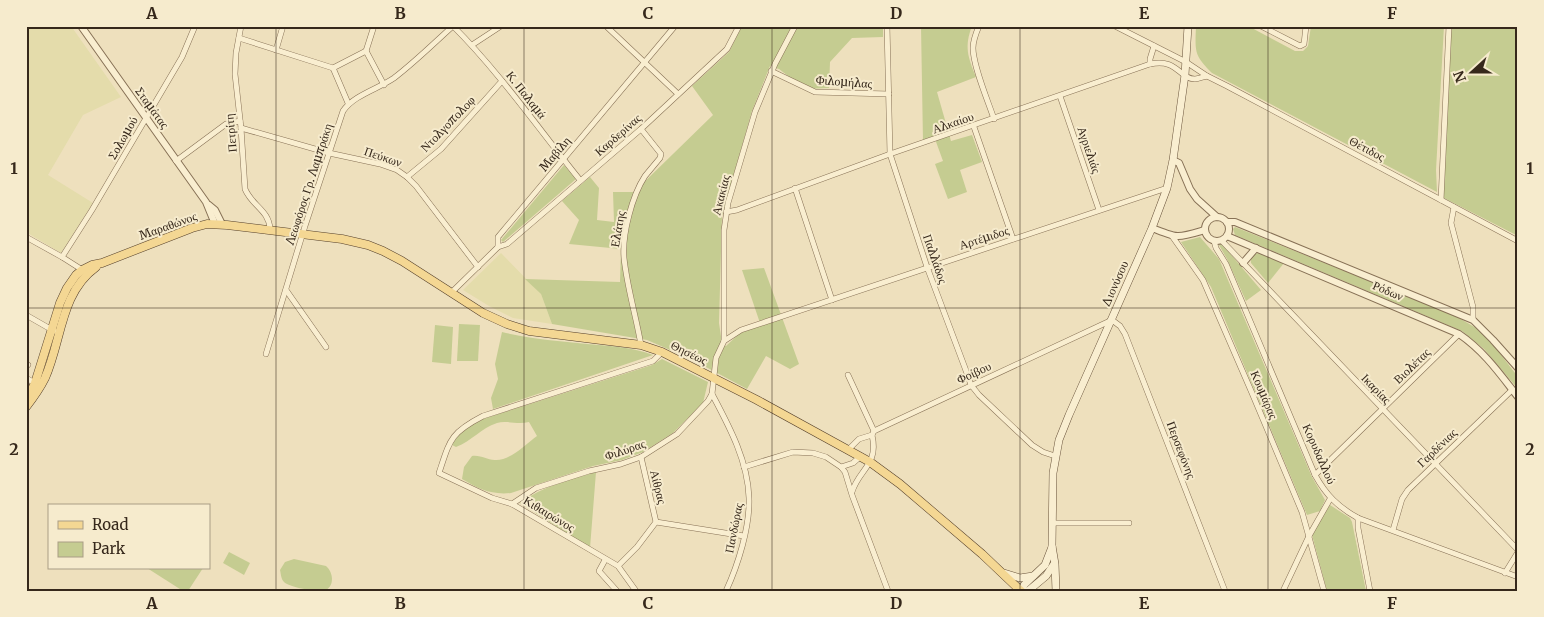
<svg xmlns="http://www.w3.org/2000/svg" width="1544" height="617" viewBox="0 0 1544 617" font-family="Merriweather,serif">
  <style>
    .farmland { fill: #e4dcab }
    .green { fill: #c5cc91 }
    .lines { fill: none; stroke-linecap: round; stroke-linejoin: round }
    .minor-casing { stroke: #877156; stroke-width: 6 }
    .tertiary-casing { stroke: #877156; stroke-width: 8 }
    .secondary-casing { stroke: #68523a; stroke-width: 8 }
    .primary-casing { stroke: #543f2b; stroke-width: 9 }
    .minor { stroke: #f9eed0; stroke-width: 5 }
    .tertiary { stroke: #f9eed0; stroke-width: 6 }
    .secondary { stroke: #f9eed0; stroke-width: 7 }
    .primary { stroke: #f4d793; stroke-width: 8 }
    .grid { fill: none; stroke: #36281b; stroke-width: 1; stroke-opacity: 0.55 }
    .labels { text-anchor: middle; stroke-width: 4; stroke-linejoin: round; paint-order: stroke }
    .street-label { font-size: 12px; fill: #36281b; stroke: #f6ebcd }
    .neatline { fill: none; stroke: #36281b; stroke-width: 2 }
    .grid-label { font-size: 16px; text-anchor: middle; font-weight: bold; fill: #36281b }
  </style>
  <rect width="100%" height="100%" fill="#eee0bd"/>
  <g class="farmland">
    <path d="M26,26H71L121,97L83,115L48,175L93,203L61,253L26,232Z"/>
    <path d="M501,253L541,294L552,324L513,318L489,306L463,290Z"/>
  </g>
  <g class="green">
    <path d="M742,26H883V37L852,38L830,62L829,88L805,89L779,69L770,66L752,111L722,216L719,323L722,343L726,346L741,332L761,326L742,270L764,268L799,364L790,369L766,356L747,389L691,359L647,340L552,324L541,294L525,279L620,282L621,249L569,244L579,220L562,201L590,177L599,188L597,220L614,222L613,192H634L713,115L692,86L729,52Z"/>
    <path d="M921,26H972C964,47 968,57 976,77L937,92L951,141L972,135L982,162L960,170L967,192L948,199L935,164L943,161L935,139L923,142Z"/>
    <path d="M1196,26H1248L1295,51H1303L1308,46L1311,26H1444L1436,170L1437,192L1212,73C1194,55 1195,52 1196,26Z"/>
    <path d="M1451,26H1518V236L1442,197Z"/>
    <path d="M564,165L576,179L503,242L501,240Z"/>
    <path d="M1235,227L1454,315L1476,328L1492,343L1518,377V389L1484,349L1462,331L1235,235L1233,229Z"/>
    <path d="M1200,237L1219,259L1312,477L1325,500L1320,511L1307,515L1211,287L1181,242Z"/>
    <path d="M1222,244L1261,290L1246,301L1227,259L1219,245Z"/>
    <path d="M1258,253L1284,263L1268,283L1251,263C1250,257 1253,255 1258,253Z"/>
    <path d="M459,324L480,325L478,361H457Z"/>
    <path d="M435,325L453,327L451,364L432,362Z"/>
    <path d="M502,332C531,339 559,341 587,344C610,346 632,347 653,355L493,409L491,398L498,379L495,364Z"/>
    <path d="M662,359L708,382L703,403L673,433L643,452L622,460L593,466L511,493C491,495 479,489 462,479L464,467L472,456C482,455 486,460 495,460C510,461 526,444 537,436L529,422C517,425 506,420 497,423C481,428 472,441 456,447L452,445L459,434L471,425L483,419L652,365Z"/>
    <path d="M596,472L590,548L520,503C543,486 569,480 596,472Z"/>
    <path d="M1330,505L1350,518L1352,522L1366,591H1327L1312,535Z"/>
    <path d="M229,552L250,563L244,575L223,563Z"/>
    <path d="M294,559L326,566C333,572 335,585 326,590C319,593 288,587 284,582C281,579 281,574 280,570L285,562Z"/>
    <path d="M147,568H203L188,591H183Z"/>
  </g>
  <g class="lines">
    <defs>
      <g id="minor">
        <path d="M241,26L236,53L235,74L241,128L245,189C252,206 269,210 270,229"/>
        <path d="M606,26L678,94"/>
        <path d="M887,26L890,154L927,267L965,368L971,385L979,395L1032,445L1043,452L1055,456"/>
        <path d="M979,26C976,33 973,40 973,48C973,66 988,101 994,119"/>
        <path d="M1115,26L1186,62L1207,76L1227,86L1518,241"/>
        <path d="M1261,26L1300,46L1304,44L1306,26"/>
        <path d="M239,38L333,68L366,51"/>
        <path d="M472,45L501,26"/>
        <path d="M276,50L283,26"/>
        <path d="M366,51L384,85"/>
        <path d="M366,51L374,26"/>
        <path d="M1150,64V59L1154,46"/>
        <path d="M333,68L348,103"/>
        <path d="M771,71L815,92L889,94"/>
        <path d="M1060,96L1099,210"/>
        <path d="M974,127L1013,239"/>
        <path d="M241,128L329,153L380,164L397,170L407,177L416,186L478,267"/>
        <path d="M641,129L661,154L660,158C655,164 650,170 645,176C632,196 622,234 624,258C627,287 636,316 641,345"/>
        <path d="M176,161L226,124L240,121"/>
        <path d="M407,177L441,149L502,81"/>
        <path d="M795,188L832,300"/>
        <path d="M1441,200L1449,26"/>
        <path d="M1454,207L1451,223L1473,307V320"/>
        <path d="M726,212L737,210L890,154L1150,64C1178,58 1179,79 1195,79C1198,79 1203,77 1207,76"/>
        <path d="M1172,236L1203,280L1252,393L1302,512L1324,591"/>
        <path d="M26,237L62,257L84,271"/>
        <path d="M1214,241L1216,248L1226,264L1315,475C1326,495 1338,507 1358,518L1518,577"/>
        <path d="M1222,241L1518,550"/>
        <path d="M498,247L507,244L641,129L727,49L739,26"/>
        <path d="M62,257L92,210L182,57L195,26"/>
        <path d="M286,290L326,347"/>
        <path d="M451,293L498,247V237L675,26"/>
        <path d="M26,315L54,331"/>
        <path d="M724,341L741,330L1167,188"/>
        <path d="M266,354L305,226L343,111C354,95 378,89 394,78C415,62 434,43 453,26C500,73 538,128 580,180"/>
        <path d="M26,364L28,365"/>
        <path d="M848,375L874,431"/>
        <path d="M26,378L35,383"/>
        <path d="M712,394C729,426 748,461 749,498C750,527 738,565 726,591"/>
        <path d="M849,449L859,439L872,435L874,431L1112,320L1120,326L1125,334L1225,591"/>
        <path d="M744,467L793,452L813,453L826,457L841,467L845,472L852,495L888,591"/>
        <path d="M841,467L853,463L861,456"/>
        <path d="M1315,475L1459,334"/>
        <path d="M852,492C859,469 879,465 872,435"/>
        <path d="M512,504L536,488L589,471L621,464L641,457L677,434L708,401L712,394L716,358L724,341V230L728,203L755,112L775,64L795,26"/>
        <path d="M1358,518V528L1370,591"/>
        <path d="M656,522L744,536"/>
        <path d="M1052,523H1129"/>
        <path d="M1393,530L1402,499L1408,490L1512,390"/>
        <path d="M605,560L599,571L617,591"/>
        <path d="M618,566L637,547L656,522L641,457"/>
        <path d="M1505,573L1518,552"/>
        <path d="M636,591L618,566L512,504L492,498L439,473C450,440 450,433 483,416L653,361L662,352"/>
        <path d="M1283,591L1309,536L1330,499"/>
      </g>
      <g id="tertiary">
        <path d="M81,26L206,202L215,224"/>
        <path d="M1173,160L1179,163L1190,189L1197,199L1217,217"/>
        <path d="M209,205L215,210L222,224"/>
        <circle cx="1217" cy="229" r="12"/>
        <path d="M1227,222H1235L1473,320L1493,340L1518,368"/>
        <path d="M1152,228C1179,239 1178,238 1205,230"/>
        <path d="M1227,236L1459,334C1484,351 1500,374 1518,397"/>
        <path d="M1243,263L1256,248"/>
      </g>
      <g id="secondary">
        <path d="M1004,573L1020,578L1033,576"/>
        <path d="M1022,591L1024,585L1045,565L1052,547"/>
        <path d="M1028,591L1046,576L1054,564"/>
        <path d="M1056,591L1055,564L1052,546L1053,473L1059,440L1069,415L1152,228L1167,188L1173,160L1185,75L1188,26"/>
      </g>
      <g id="primary">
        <path d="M26,401L35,383L60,303L67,288L76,275L82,270L92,265L102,263L192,228L207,224L227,225L342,239L368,245L383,251L402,261L483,313L507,324L529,331L641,345L662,352L757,400L870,462L900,484L982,554L1021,591"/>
        <path d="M26,407C33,398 40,388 45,378C62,340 60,293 96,267"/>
      </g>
    </defs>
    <use href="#minor" class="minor-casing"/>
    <use href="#tertiary" class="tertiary-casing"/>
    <use href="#secondary" class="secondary-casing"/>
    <use href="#primary" class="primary-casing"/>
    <use href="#minor" class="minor"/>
    <use href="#tertiary" class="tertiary"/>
    <use href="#secondary" class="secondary"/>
    <use href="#primary" class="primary"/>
  </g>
  <path class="grid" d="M276,26V591M524,26V591M772,26V591M1020,26V591M1268,26V591M26,308H1518"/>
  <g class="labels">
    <g class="street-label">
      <text transform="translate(844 82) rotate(4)" y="4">Φιλομήλας</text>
      <text transform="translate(526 95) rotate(52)" y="4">Κ. Παλαμά</text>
      <text transform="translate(152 108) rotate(54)" y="4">Σταμάτας</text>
      <text transform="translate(953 123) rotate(-19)" y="4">Αλκαίου</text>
      <text transform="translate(448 124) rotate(-46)" y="4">Ντολγοπολοφ</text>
      <text transform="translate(231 133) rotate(-95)" y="4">Πετρίτη</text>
      <text transform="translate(618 135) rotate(-41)" y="4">Καρδερίνας</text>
      <text transform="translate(123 138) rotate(-60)" y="4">Σολωμού</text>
      <text transform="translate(1367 149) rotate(28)" y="4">Θέτιδος</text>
      <text transform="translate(1089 150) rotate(71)" y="4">Αγριελιάς</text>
      <text transform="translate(555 154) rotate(-50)" y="4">Μαβίλη</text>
      <text transform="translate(383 157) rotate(19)" y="4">Πεύκων</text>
      <text transform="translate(309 184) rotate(-72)" y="4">Λεωφόρος Γρ. Λαμπράκη</text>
      <text transform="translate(721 195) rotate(-76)" y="4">Ακακίας</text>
      <text transform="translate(168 226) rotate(-20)" y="4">Μαραθώνος</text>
      <text transform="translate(618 229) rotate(-80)" y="4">Ελάτης</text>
      <text transform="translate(984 238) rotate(-18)" y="4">Αρτέμιδος</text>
      <text transform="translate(935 259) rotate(71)" y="4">Παλλάδος</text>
      <text transform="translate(1115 284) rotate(-66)" y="4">Διονύσου</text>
      <text transform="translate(1388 291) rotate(23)" y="4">Ρόδων</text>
      <text transform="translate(689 353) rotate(26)" y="4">Θησέως</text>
      <text transform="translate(1412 366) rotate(-44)" y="4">Βιολέτας</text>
      <text transform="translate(974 373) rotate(-25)" y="4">Φοίβου</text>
      <text transform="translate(1376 389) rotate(46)" y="4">Ικαρίας</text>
      <text transform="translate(1264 395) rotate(67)" y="4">Κουμάρας</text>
      <text transform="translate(1437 448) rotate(-44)" y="4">Γαρδένιας</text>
      <text transform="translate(625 450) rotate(-19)" y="4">Φιλύρας</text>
      <text transform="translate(1181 450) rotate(69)" y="4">Περσεφόνης</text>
      <text transform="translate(1319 454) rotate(66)" y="4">Κορυδαλλού</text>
      <text transform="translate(658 487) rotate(76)" y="4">Αίθρας</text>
      <text transform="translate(549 514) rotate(31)" y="4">Κιθαιρώνος</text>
      <text transform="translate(734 528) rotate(-79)" y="4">Πανδώρας</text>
    </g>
  </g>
  <rect width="1544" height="617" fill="none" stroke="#f6ebcd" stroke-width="55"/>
  <rect x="48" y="504" width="162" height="65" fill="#f6ebcd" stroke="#a99d86"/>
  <rect x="58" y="521" width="25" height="8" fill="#f4d793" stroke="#a99d86"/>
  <text x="92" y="530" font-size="15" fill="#36281b">Road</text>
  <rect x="58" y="542" width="25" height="15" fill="#c5cc91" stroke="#a99d86"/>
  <text x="92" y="554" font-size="15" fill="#36281b">Park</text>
  <g transform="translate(1472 72) rotate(249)" stroke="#f6ebcd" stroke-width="4" paint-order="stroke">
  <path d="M0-4L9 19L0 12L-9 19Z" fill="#36281b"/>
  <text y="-8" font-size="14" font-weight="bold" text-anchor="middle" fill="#36281b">N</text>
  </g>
  <rect x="28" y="28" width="1488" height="562" class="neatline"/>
  <g class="grid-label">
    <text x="152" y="19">A</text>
    <text x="400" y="19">B</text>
    <text x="648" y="19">C</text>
    <text x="896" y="19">D</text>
    <text x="1144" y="19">E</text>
    <text x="1392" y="19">F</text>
    <text x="14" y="174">1</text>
    <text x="1530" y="174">1</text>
    <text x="14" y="455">2</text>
    <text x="1530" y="455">2</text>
    <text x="152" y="609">A</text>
    <text x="400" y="609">B</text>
    <text x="648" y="609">C</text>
    <text x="896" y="609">D</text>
    <text x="1144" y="609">E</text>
    <text x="1392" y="609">F</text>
  </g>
</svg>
